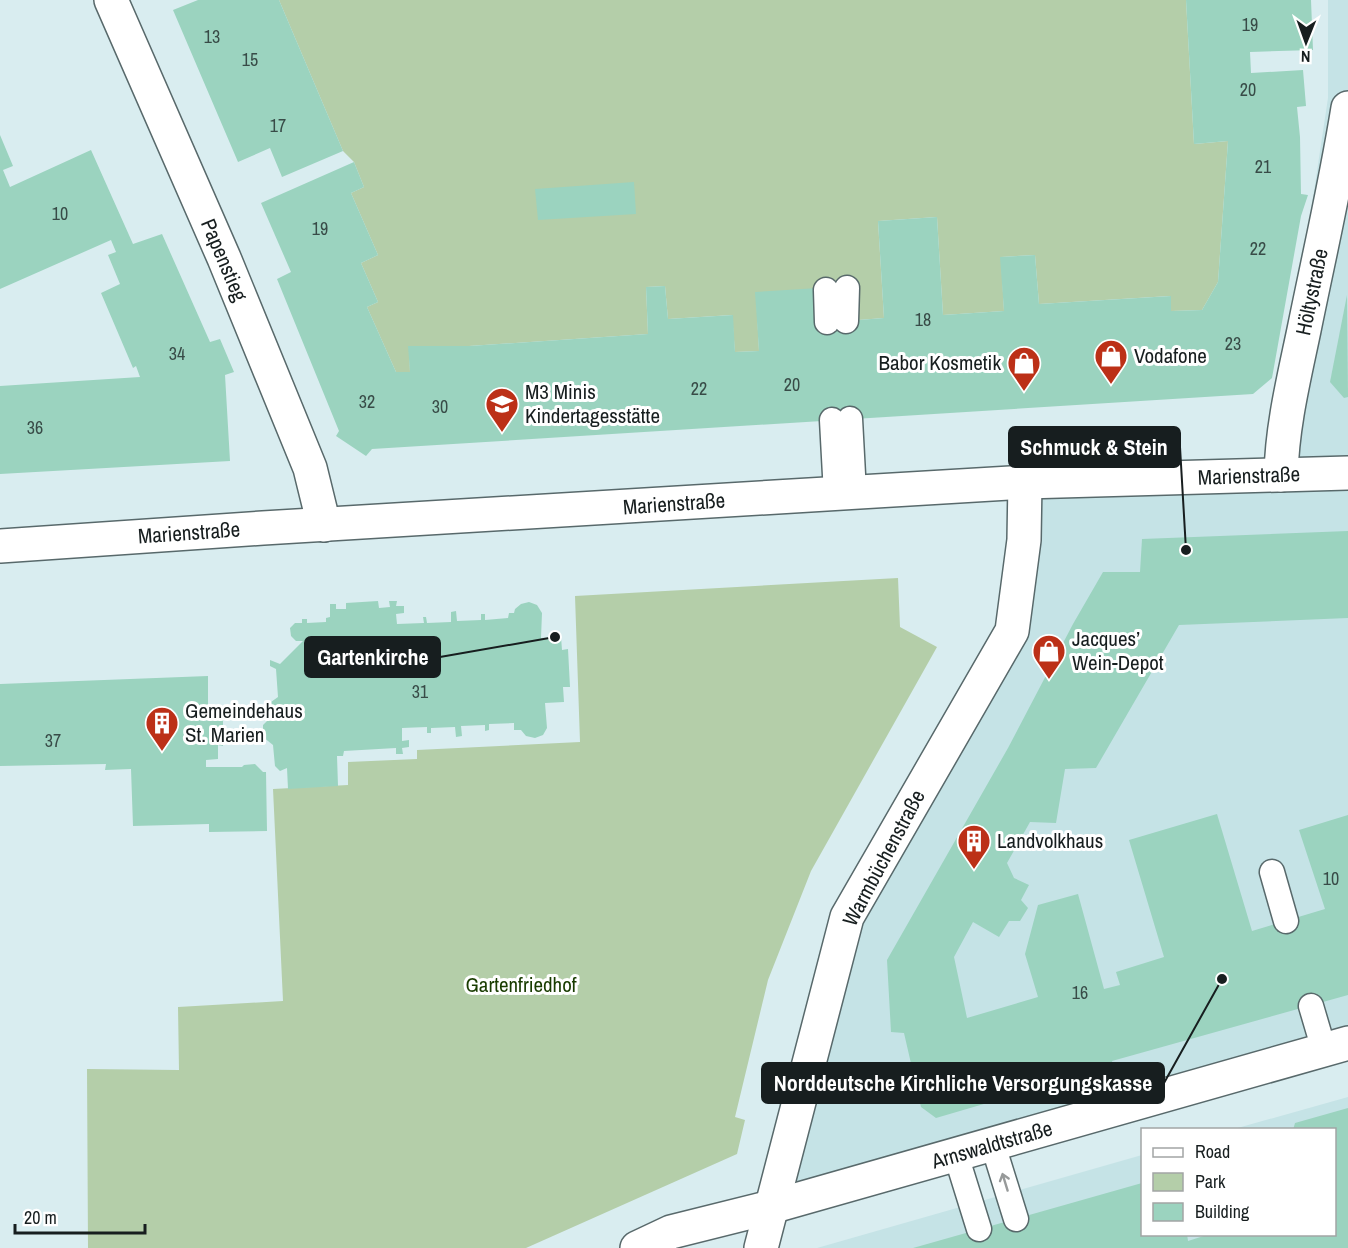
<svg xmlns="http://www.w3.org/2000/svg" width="1348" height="1248" viewBox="0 0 1348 1248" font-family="'Archivo Narrow',sans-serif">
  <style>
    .built { fill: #c5e3e6 }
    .green { fill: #b4cea9 }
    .building { fill: #9bd3bf }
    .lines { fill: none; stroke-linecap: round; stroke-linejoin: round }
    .lane-casing { stroke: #58696b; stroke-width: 27 }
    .street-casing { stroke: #58696b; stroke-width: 36 }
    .secondary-casing { stroke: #58696b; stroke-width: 36 }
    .lane { stroke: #fff; stroke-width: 24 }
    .street { stroke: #fff; stroke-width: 33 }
    .secondary { stroke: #fff; stroke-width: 33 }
    .oneway { stroke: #979a9a }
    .labels { text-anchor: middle; stroke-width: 6; stroke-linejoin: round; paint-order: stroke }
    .number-label { font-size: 18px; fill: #384b47 }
    .street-label { font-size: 21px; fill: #171e1f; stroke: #fff }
    .poi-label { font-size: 21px; fill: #171e1f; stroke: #fff; text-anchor: start }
    .park-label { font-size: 21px; fill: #193c00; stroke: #fff }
    .leader { fill: none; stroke: #171e1f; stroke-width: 2 }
    .callout-dot { fill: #171e1f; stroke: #fff; stroke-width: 2 }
    .callout { fill: #171e1f; stroke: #171e1f; stroke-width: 2 }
    .callout-label { font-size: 22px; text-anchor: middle; font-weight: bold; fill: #fff }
  </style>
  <rect width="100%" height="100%" fill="#d9edf0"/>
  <g class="built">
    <path d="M1328,0H1348V1043L771,1207L847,917L1012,631L1025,482L1282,472L1283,397L1328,98Z"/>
    <path d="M1348,1097V1248H817L1142,1155V1234H1334V1130L1234,1129Z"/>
  </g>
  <g class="green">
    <path d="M279,0H1186L1194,144L1228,141L1218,282L1202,310L1171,311L1170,296L1039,304L1035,255L1001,257L1004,311L943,315L937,217L878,221L884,318L820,323L756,293L759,351L735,352L732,315L668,319L665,286L646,287L648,334L469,346H409L410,372H396L367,307L378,302L361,263L378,255L351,193L364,187L354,162L343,151Z"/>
    <path d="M898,578L900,627L937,647L811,871L768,980L735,1117L745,1120L737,1154L526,1248H88L87,1069L179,1070L178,1007L283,1001L273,789L348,785V762L417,759V750L580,742L575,596Z"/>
  </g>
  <g class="building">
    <path d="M198,0H279L343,151L282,177L270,148L238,162L173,10Z"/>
    <path d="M1186,0H1311L1313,50L1250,52L1251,73L1303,70L1306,106L1297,107L1300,137L1301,194L1308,195L1301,216L1272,378L1253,394L372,449L366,456L336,436L339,431L277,279L291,272L261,203L354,162L364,187L351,193L378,255L361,263L378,302L367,307L396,372H410L408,346H469L648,334L646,287L665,286L668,319L733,315L735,352L759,351L755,292L818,288L820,323L884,318L878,221L937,217L943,315L1004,311L1000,257L1035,255L1039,304L1171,296V311L1202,310L1218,282L1228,141L1194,144Z"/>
    <path d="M0,135L13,166L3,170L10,187L91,150L133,244L162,234L210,342L220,339L234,372L225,375L230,461L0,474V386L140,377L136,366L133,368L101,293L120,284L108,255L116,252L111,240L0,289Z"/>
    <path d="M634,182L636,214L538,220L535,189Z"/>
    <path d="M1347,295L1348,397L1344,398L1330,382Z"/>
    <path d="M1348,531V618L1179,625L1096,768L1065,769L1056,823L1030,822L1007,863L1014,878L1029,885L1021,900L1028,908L1020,921H1009L999,937L973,922L954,957L967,1018L1038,997L1025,954L1038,905L1078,894L1104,989L1120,985L1116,972L1164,957L1129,840L1217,814L1252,931L1325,909L1299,830L1348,815V995L1112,1061L1114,1068L1045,1086L936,1118L921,1107L904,1033L891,1032L887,960L1008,748L1073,624L1103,572H1140L1142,539Z"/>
    <path d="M378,601L379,608L390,607L389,601H397L396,606H404V613L396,614L397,624L424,623L423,617H426L427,623L451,622V612L456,611L457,621L481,620V614H485V620L508,618L509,613H514L515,609L521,604L529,602L537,605L542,613L541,638L561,637L562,650L568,649L570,687H563L564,702L545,703L547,728L543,735L535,738L526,736L521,730H514V723L489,724V730L485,731V725L461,726L462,736L456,737L455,727L431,728V733H427V727L402,728V741L409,740V747L402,748L403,754H396V748L344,751L343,756H337L338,786L288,789L287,768L280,771L275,766L273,745L263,737V725L272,716L271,702L278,697L276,669L270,666V660L280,664L303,641H296L291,636L290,628L295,623H302V619H307V623L326,622V618L330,617V604H336V609H346V603Z"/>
    <path d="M208,676V718H223V746L218,745V759L206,760V767H242L244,765L255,764L263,772H266L267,831L209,832V824L133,826L131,769L105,770L106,764L0,766V684Z"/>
    <path d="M1348,1108V1248H913L1142,1183V1234H1187L1188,1241L1210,1234H1335V1130H1293L1295,1123Z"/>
  </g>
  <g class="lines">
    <defs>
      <g id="lane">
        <path d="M826,290L827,322"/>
        <path d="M846,321L847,288"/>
        <path d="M850,419L854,493"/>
        <path d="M832,420L836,494"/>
        <path d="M1272,872L1286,921"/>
        <path d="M1311,1006L1324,1050"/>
        <path d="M993,1145L1016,1219"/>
        <path d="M956,1155L979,1229"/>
      </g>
      <g id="street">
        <path d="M111,0L224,258L310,468L324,525"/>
        <path d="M1281,475C1282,426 1294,378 1304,330C1319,256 1336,183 1348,108"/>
        <path d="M637,1248L671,1232L771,1207L1348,1043"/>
        <path d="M761,1248L847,917L1012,631L1024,540L1025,482"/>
      </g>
      <path id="secondary" d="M0,546L263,528L1025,482L1348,473"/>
    </defs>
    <use href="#lane" class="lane-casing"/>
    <use href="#street" class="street-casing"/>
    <use href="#secondary" class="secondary-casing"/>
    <use href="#lane" class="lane"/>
    <use href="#street" class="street"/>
    <use href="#secondary" class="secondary"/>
  </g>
  <defs><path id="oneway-shaft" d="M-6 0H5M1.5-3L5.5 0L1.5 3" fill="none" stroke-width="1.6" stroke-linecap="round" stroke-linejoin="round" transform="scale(1.5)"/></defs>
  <use class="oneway" href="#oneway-shaft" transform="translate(1005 1182) rotate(-107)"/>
  <defs>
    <symbol id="shop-pin" viewBox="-11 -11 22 30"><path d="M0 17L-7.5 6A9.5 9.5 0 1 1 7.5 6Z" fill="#bc3017" stroke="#fff"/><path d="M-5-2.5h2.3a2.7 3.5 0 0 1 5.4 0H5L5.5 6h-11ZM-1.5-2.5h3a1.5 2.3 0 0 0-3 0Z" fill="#fff"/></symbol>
    <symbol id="school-pin" viewBox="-11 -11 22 30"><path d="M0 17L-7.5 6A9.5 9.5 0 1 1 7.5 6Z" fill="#bc3017" stroke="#fff"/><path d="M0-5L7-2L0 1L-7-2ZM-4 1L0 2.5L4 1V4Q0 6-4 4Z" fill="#fff"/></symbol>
    <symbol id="building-pin" viewBox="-11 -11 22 30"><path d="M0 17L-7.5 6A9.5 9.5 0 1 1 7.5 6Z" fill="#bc3017" stroke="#fff"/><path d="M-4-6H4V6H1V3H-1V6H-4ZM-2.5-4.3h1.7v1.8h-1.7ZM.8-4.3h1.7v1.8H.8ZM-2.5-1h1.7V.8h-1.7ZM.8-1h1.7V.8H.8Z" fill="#fff"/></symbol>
  </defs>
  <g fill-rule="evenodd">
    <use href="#shop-pin" x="1092" y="337" width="38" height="52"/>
    <use href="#shop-pin" x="1005" y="344" width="38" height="52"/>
    <use href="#school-pin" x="483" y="385" width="38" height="52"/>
    <use href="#shop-pin" x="1030" y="632" width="38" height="52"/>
    <use href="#building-pin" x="143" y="704" width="38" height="52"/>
    <use href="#building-pin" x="955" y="822" width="38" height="52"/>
  </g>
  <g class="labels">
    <g class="number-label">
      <text x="1250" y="31">19</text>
      <text x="212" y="43">13</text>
      <text x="250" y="66">15</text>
      <text x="1248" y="96">20</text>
      <text x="278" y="132">17</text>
      <text x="1263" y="173">21</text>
      <text x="60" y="220">10</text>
      <text x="320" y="235">19</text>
      <text x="1258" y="255">22</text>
      <text x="923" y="326">18</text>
      <text x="1233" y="350">23</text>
      <text x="177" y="360">34</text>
      <text x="792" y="391">20</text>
      <text x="699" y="395">22</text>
      <text x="367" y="408">32</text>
      <text x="440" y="413">30</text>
      <text x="35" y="434">36</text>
      <text x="420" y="698">31</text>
      <text x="53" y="747">37</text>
      <text x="1331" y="885">10</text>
      <text x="1080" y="999">16</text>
    </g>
    <g class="street-label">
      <text transform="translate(224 260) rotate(67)" y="7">Papenstieg</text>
      <text transform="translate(1312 292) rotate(-78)" y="7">Höltystraße</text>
      <text transform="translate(1249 476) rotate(-2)" y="7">Marienstraße</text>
      <text transform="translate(674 504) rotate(-4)" y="7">Marienstraße</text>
      <text transform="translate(189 533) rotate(-4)" y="7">Marienstraße</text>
      <text transform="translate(884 858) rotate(-62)" y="7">Warmbüchenstraße</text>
      <text transform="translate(992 1145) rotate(-16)" y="7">Arnswaldtstraße</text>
    </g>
    <g class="poi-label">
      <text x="1134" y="363">Vodafone</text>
      <text x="1001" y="370" text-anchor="end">Babor Kosmetik</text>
      <text x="525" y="399">M3 Minis<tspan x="525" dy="24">Kindertagesstätte</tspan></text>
      <text x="1072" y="646">Jacques’<tspan x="1072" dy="24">Wein-Depot</tspan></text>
      <text x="185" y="718">Gemeindehaus<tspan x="185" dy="24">St. Marien</tspan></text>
      <text x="997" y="848">Landvolkhaus</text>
    </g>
    <g class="park-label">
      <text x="521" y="992">Gartenfriedhof</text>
    </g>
  </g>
  <path class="leader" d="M1186 550L1180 447M555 637L440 657M1222 979L1164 1083"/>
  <g class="callout-dot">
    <circle cx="1186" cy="550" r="6"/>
    <circle cx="555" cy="637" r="6"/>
    <circle cx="1222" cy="979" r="6"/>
  </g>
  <g class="callout">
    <rect x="1009" y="427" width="171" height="40" rx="6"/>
    <rect x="305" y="637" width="135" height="40" rx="6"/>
    <rect x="762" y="1063" width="402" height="40" rx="6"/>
  </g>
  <g class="callout-label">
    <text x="1094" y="455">Schmuck &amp; Stein</text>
    <text x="373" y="665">Gartenkirche</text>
    <text x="963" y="1091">Norddeutsche Kirchliche Versorgungskasse</text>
  </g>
  <rect x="1141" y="1128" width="195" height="108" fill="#ffffff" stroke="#a2a5a5" stroke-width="1.5"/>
  <rect x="1153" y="1148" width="30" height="9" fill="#ffffff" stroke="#a2a5a5" stroke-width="1.5"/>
  <text x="1195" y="1158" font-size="18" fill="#171e1f">Road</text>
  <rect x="1153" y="1173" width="30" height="18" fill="#b4cea9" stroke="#a2a5a5" stroke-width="1.5"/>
  <text x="1195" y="1188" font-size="18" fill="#171e1f">Park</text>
  <rect x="1153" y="1203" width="30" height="18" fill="#9bd3bf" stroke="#a2a5a5" stroke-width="1.5"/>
  <text x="1195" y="1218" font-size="18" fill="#171e1f">Building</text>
  <g transform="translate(1306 42) rotate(181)" stroke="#ffffff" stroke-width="4.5" paint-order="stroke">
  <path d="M0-4.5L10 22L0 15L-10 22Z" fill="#171e1f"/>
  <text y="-9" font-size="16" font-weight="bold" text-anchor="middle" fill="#171e1f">N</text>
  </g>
  <path d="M15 1224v9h130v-9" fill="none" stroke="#171e1f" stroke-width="3"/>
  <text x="24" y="1224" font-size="18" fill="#171e1f" stroke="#ffffff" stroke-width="4.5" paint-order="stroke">20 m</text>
</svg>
